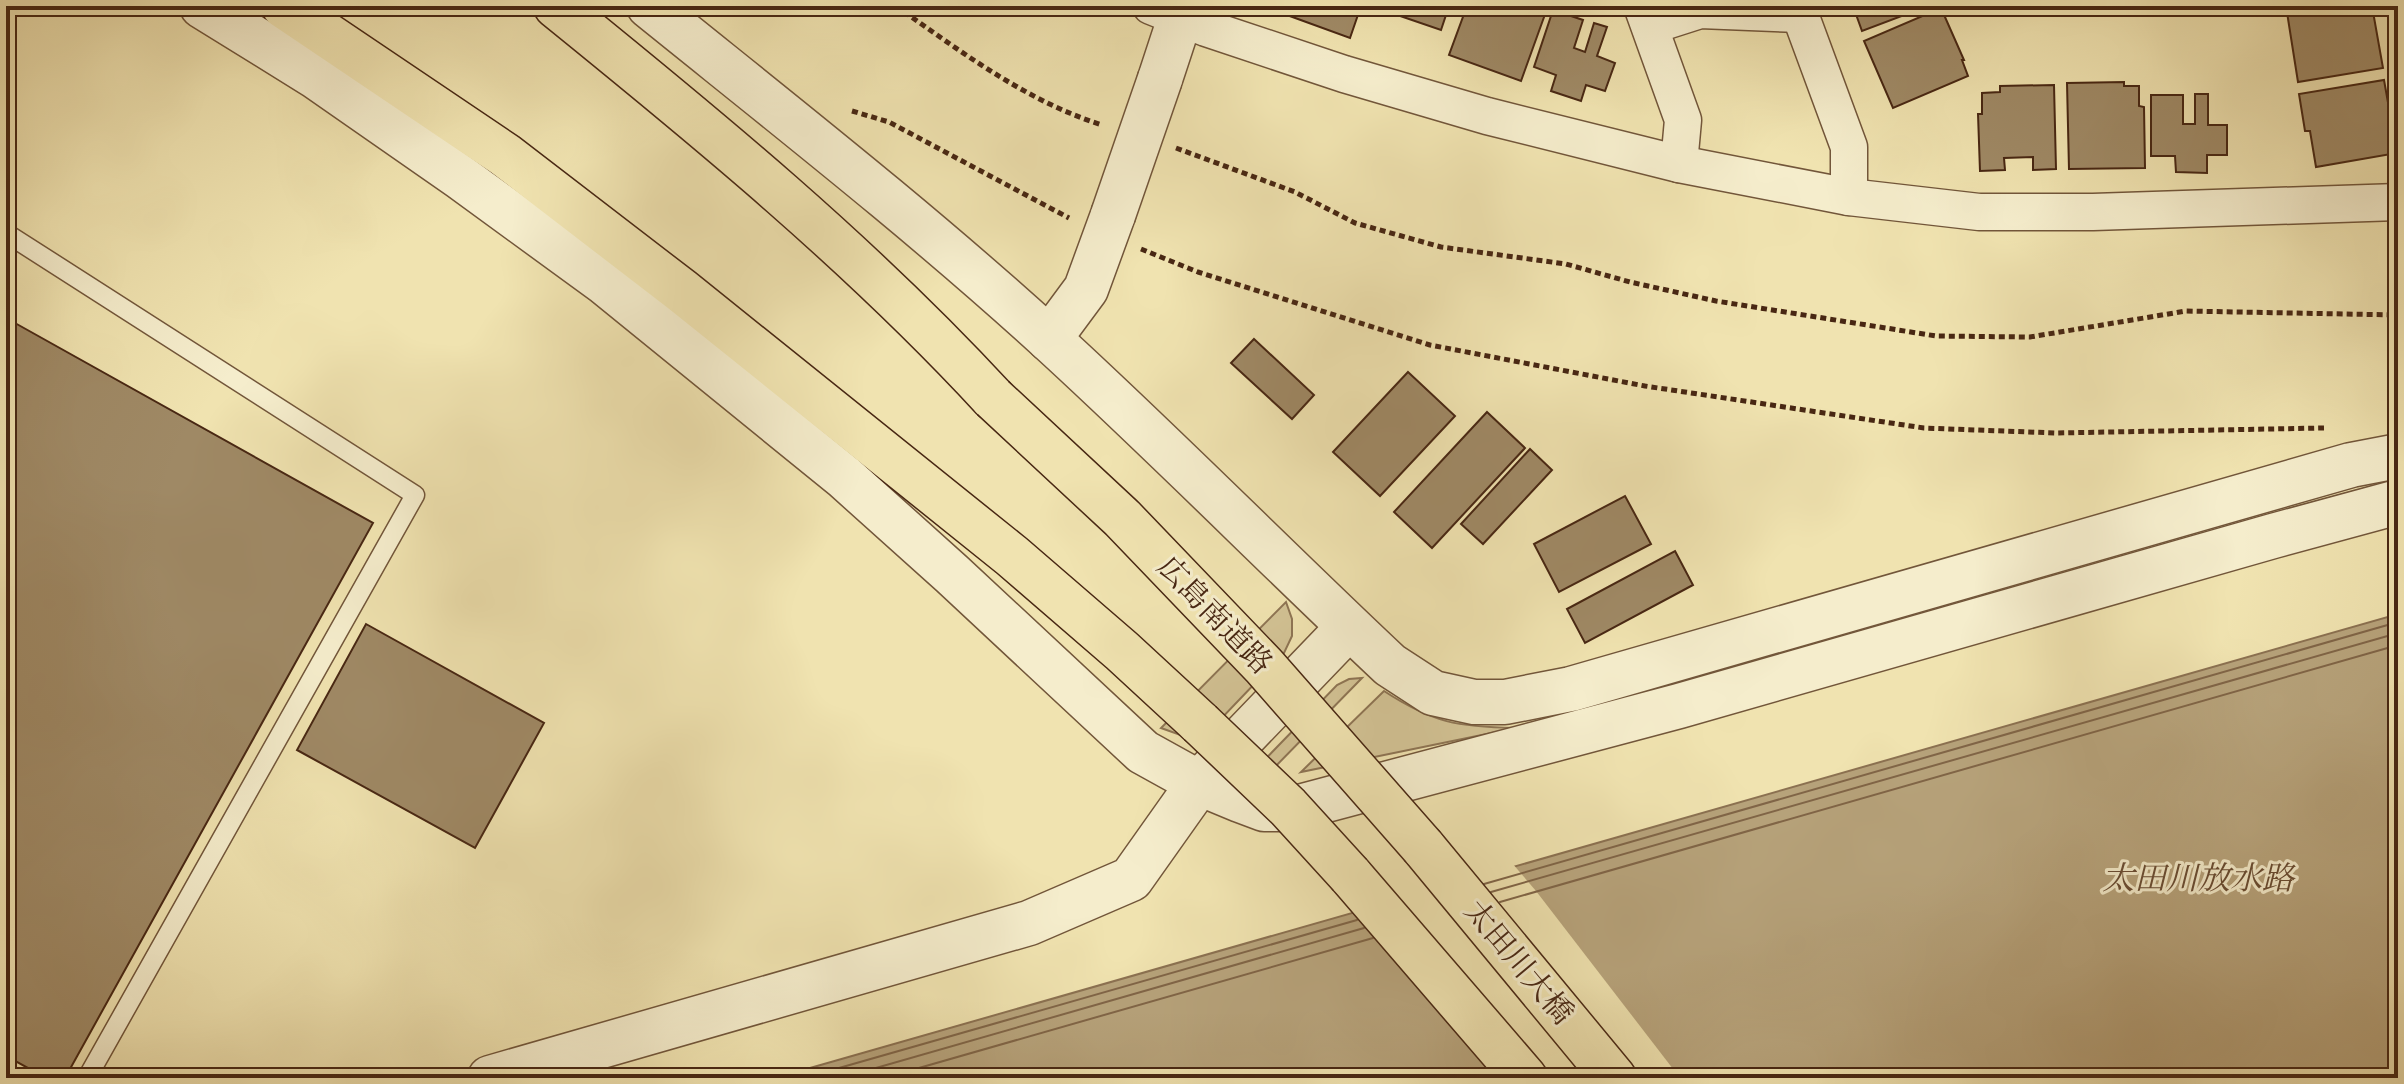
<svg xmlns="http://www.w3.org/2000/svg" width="2404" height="1084" viewBox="0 0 2404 1084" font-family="'Libre Bodoni','Noto Serif JP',serif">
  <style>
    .green { fill: #d3c395; stroke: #8e7554; stroke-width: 2 }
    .water { fill: #b7a37b; stroke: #8b7151; stroke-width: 2 }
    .pier { fill: #f0e3b0 }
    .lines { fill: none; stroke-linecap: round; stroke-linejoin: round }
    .shore { stroke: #806547; stroke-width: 2 }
    .building { fill: #9f8965; stroke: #482713; stroke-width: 2 }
    .service-casing { stroke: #72563a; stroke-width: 21 }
    .minor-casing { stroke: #72563a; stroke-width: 39 }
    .tertiary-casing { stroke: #72563a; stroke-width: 47 }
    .motorway-casing { stroke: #482713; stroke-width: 47 }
    .path { stroke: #482713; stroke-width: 5; stroke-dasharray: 6 4; stroke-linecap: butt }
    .service { stroke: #f5edcc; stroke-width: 18 }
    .minor { stroke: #f5edcc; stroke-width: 36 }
    .tertiary { stroke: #f5edcc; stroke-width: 44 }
    .motorway { stroke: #f0e3b0; stroke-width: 44 }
    .tertiary-bridge-casing { stroke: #72563a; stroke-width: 47; stroke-linecap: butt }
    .motorway-bridge-casing { stroke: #482713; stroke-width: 47; stroke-linecap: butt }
    .tertiary-bridge { stroke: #f5edcc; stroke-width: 44 }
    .motorway-bridge { stroke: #f0e3b0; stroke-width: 44 }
    .labels { text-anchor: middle; stroke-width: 6; stroke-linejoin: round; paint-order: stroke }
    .street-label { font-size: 30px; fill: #482713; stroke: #f5edcc }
    .water-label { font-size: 32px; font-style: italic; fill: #694c32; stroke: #f5edcc }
  </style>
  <rect width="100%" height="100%" fill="#f0e3b0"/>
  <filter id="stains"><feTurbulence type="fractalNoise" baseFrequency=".0025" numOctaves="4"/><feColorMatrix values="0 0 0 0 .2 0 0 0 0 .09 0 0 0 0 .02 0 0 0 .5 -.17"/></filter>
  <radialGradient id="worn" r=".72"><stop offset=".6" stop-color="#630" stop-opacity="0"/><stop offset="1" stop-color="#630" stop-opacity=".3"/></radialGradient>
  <g class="green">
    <path d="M1286,602L1292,619V636L1284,653L1218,722L1186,737L1161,728Z"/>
    <path d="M1362,678L1270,772L1249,776L1337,685L1349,679Z"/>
    <path d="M1384,691C1433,723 1458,727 1516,728L1301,772Z"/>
  </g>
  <path class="water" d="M2398,614V1078H775Z"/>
  <path class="pier" d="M1512,863L1536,891L1680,1078H1511L1361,906Z"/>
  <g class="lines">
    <g class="shore">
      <path d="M1484,884L2398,622"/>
      <path d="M1491,892L2398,633"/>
      <path d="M1500,902L2398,645"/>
      <path d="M804,1078L1357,920"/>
      <path d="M841,1078L1364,928"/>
      <path d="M884,1078L1373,938"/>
    </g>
  </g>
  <g class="building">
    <path d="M1277,6H1361L1350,38L1276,11Z"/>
    <path d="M1371,6H1449L1441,30Z"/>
    <path d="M1467,6H1548L1521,81L1449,55Z"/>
    <path d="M1853,6H1922L1923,8L1862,31Z"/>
    <path d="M2286,6H2372L2383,68L2298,82Z"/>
    <path d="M1941,8L1964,60H1962L1968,76L1893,108L1864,41Z"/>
    <path d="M1553,10L1583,20L1574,48L1585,52L1594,23L1607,27L1597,56L1615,63L1605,91L1586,85L1581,101L1551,91L1556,75L1534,67Z"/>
    <path d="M2384,80L2397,153L2316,167L2310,131H2305L2299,94Z"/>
    <path d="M2124,82V86H2139V106L2144,107L2145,168L2069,169L2067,83Z"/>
    <path d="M2054,85L2056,169L2033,170V157L2004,158L2005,170L1980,171L1978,114H1982V93L2000,92V86Z"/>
    <path d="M2195,94H2208V125H2227V155H2207V173L2176,172L2175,156H2151V95H2183V124H2195Z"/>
    <path d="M6,318L373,523L65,1078H46L6,1056Z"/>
    <path d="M1254,339L1314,395L1292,419L1231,363Z"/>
    <path d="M1408,372L1455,416L1380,496L1333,452Z"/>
    <path d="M1487,412L1525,448L1432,548L1394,512Z"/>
    <path d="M1530,449L1552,470L1483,544L1461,524Z"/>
    <path d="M1625,496L1651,544L1559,592L1534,544Z"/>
    <path d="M1675,551L1693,585L1585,643L1567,609Z"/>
    <path d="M366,624L544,723L475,848L297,750Z"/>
  </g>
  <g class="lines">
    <defs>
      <path id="service" d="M6,233L415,495L87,1078"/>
      <g id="minor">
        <path d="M1151,6L1206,28L1344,74L1487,116L1679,164L1849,197L1979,212H2093L2398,202"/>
        <path d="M1642,6L1683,120L1679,164"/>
        <path d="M1797,6L1849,147V197"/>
        <path d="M1650,26L1700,10L1800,14"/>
      </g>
      <g id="tertiary">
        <path d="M202,6L315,76L460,177L604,282L844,477L952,574L1143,752L1199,783L1240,800L1264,809H1292L1679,706L2273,536L2398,502"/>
        <path d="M649,6C784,115 921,222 1049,339C1165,445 1275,557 1390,665L1433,693L1474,702H1505L1571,689L2351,465L2398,456"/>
        <path d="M1160,79L1184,6"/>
        <path d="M1049,339L1086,289L1113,215"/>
        <path d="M490,1078L1029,923L1131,879L1199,783L1349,627"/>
      </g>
      <g id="motorway">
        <path d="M284,6L505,155L682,291L1012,556L1122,651L1200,723"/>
        <path d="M556,6C708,129 860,254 993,398"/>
        <path d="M1423,847L1614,1078"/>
        <path d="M1350,875L1525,1078"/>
      </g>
    </defs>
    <use href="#service" class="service-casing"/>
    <use href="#minor" class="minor-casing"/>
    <use href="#tertiary" class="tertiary-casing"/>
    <use href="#motorway" class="motorway-casing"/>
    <g class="path">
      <path d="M896,6C960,51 1026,101 1102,125"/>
      <path d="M852,111L889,122L1069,218"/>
      <path d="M1176,148L1295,192L1355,223L1441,247L1566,264L1630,282L1716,301L1936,336L2030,337L2186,311L2398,315"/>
      <path d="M1141,249L1198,272L1430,345L1645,386L1924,428L2056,433L2324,428"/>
    </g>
    <use href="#service" class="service"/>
    <use href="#minor" class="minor"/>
    <use href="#tertiary" class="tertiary"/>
    <use href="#motorway" class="motorway"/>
    <defs>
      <path id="tertiary-bridge" d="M1113,215L1160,79"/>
      <g id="motorway-bridge">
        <path d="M993,398L1122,518L1264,666L1423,847"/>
        <path d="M1200,723L1288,807L1350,875"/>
      </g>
    </defs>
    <use href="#tertiary-bridge" class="tertiary-bridge-casing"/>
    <use href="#motorway-bridge" class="motorway-bridge-casing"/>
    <use href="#tertiary-bridge" class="tertiary-bridge"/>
    <use href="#motorway-bridge" class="motorway-bridge"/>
  </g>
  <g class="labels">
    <g class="street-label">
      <text transform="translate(1215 615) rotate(46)" y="10">広島南道路</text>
      <text transform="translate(1519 962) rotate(50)" y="10">太田川大橋</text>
    </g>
    <g class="water-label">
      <text x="2198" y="889">太田川放水路</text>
    </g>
  </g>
  <rect width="2404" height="1084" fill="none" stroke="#f0e3b0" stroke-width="32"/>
  <rect x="8" y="8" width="2388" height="1068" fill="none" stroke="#482713" stroke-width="4"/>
  <rect x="16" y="16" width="2372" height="1052" fill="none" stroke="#482713" stroke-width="2"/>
  <rect width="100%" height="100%" filter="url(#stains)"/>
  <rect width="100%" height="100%" fill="url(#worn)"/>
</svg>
